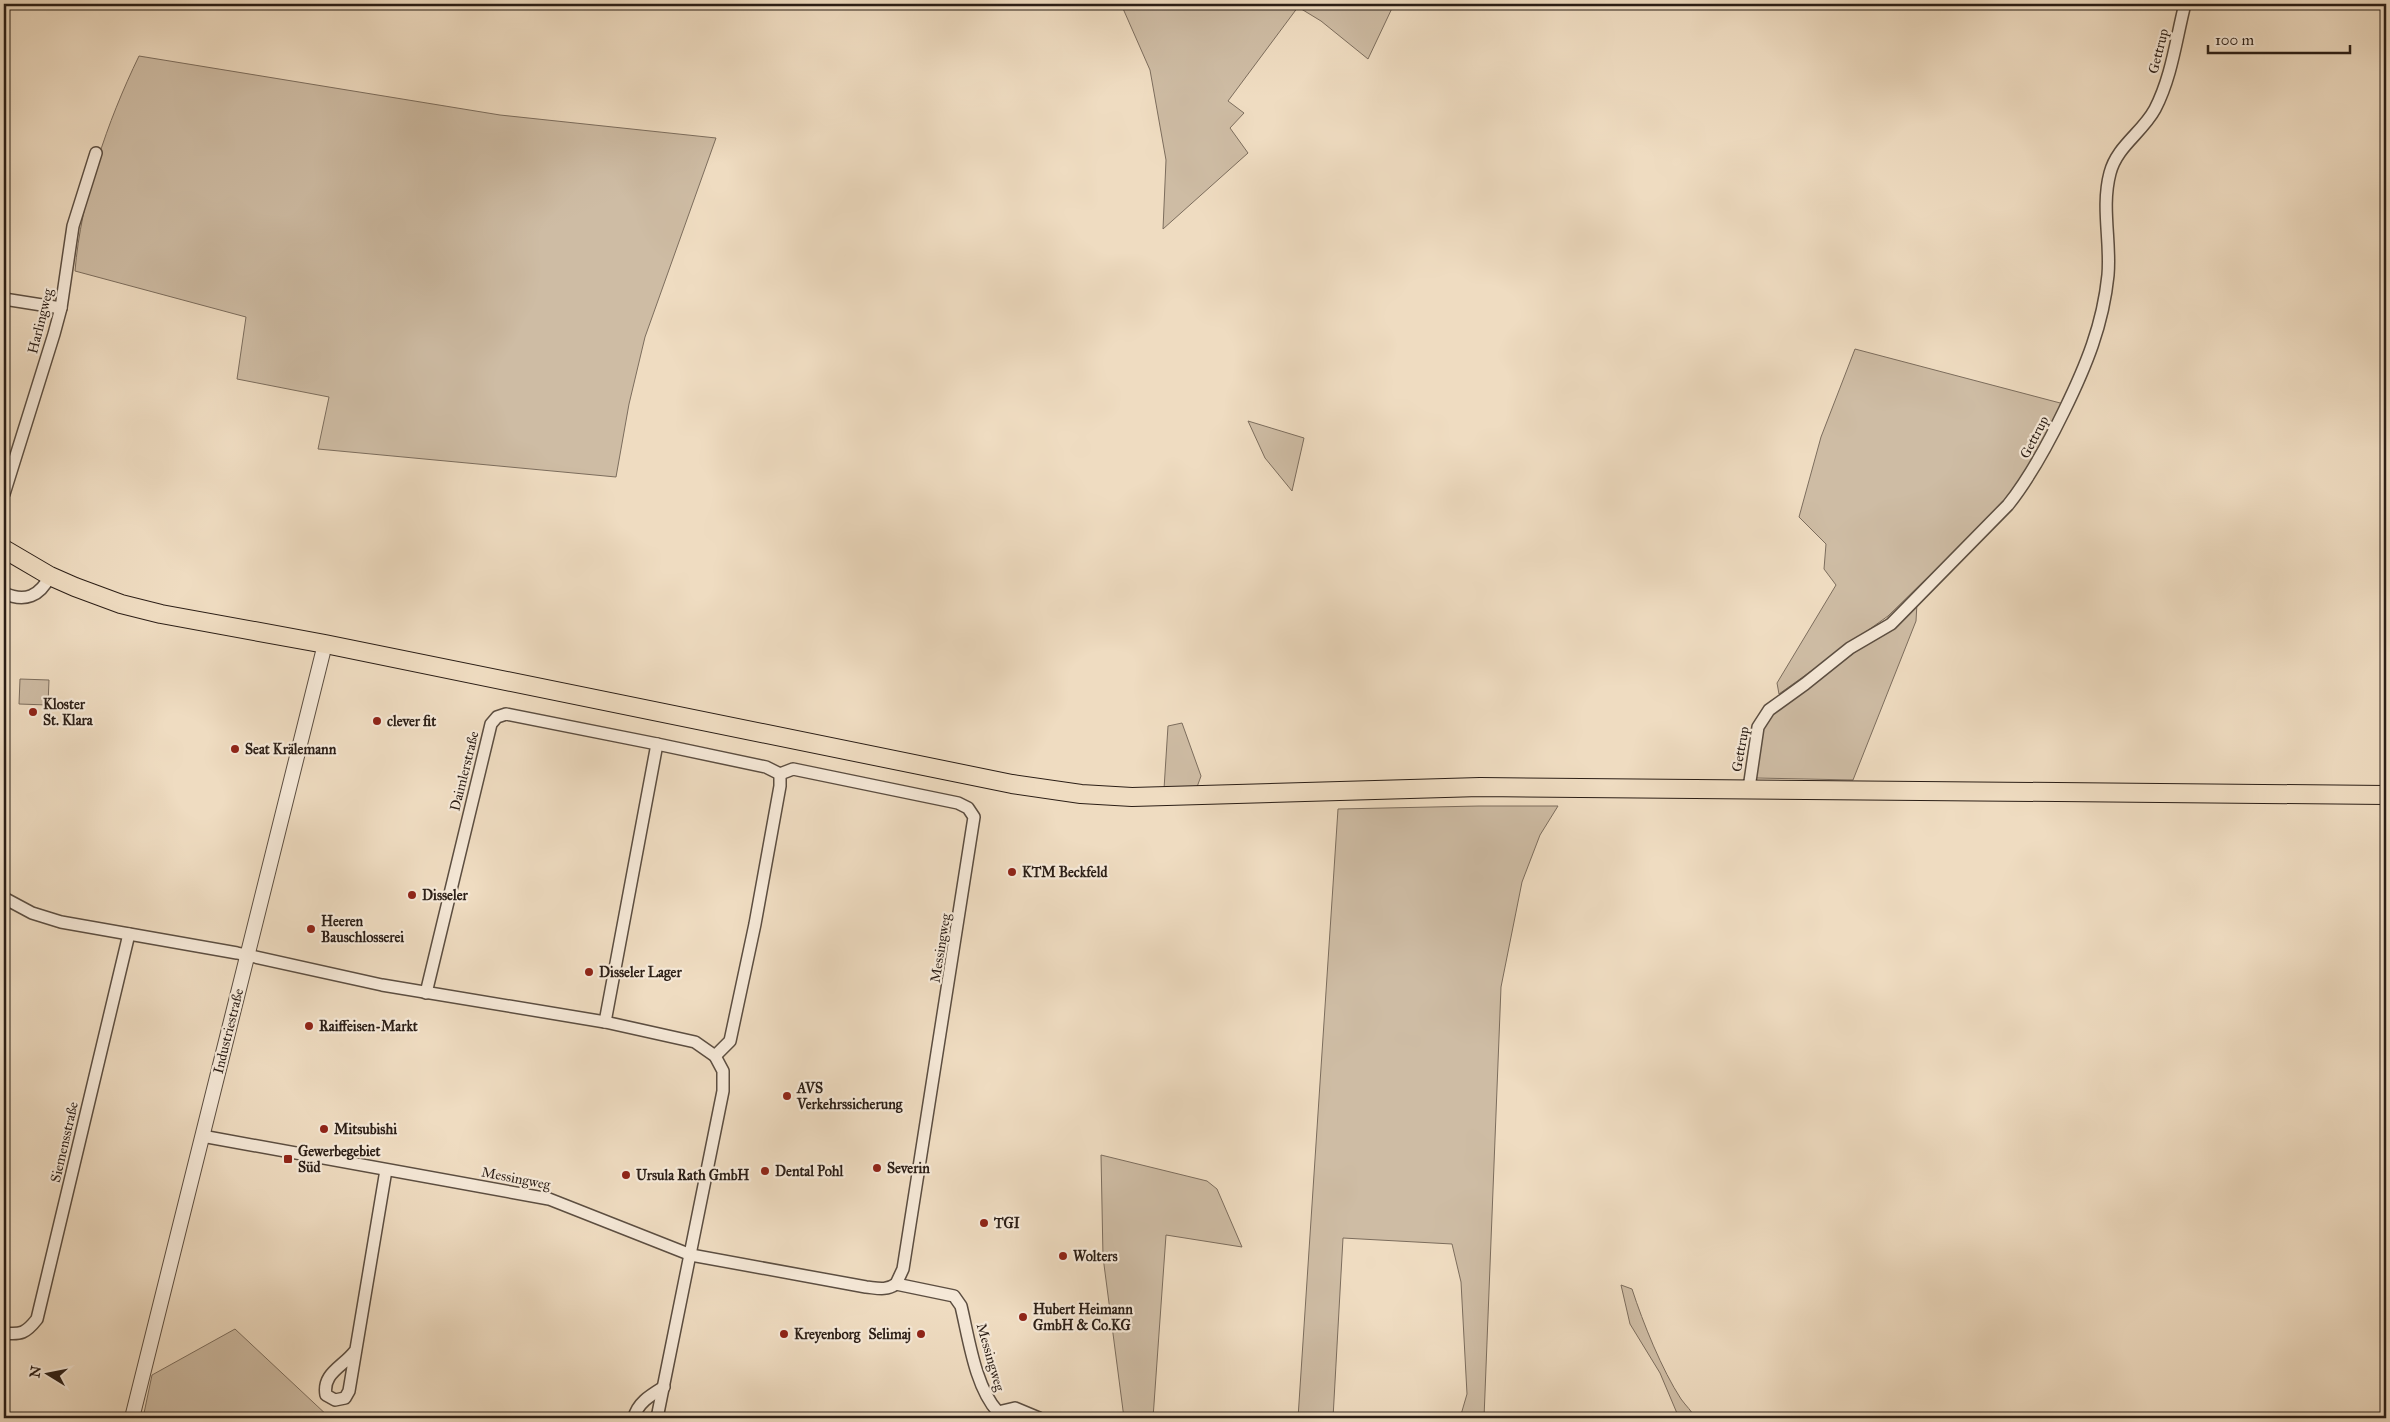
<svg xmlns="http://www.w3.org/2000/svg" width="2390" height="1422" viewBox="0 0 2390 1422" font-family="'IM FELL Great Primer',serif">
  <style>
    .green { fill: #cebca4; stroke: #7c6d5d }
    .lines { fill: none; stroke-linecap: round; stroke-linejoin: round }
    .minor-casing { stroke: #5c4e41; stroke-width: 14 }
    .tertiary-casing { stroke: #5c4e41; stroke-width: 16 }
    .primary-casing { stroke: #2b1e16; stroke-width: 20 }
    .minor { stroke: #f5e8d7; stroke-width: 11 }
    .tertiary { stroke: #f5e8d7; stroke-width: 14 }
    .primary { stroke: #efdcc1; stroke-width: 18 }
    .poi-dot { fill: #8f2418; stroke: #f5e8d7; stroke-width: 2 }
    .labels { text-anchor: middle; stroke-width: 4.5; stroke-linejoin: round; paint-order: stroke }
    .street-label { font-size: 14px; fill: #2b1e16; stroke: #f5e8d7 }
    .poi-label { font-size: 14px; font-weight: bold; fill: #2b1e16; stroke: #f5e8d7; text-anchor: start }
  </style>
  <rect width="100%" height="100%" fill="#efdcc1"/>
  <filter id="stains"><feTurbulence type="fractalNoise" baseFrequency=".004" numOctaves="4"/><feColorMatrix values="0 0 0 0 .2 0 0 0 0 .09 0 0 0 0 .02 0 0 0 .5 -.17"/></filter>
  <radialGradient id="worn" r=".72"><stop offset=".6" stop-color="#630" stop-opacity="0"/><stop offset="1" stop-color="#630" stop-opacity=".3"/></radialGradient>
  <g class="green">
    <path d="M1121,4H1394L1368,59L1321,21L1298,7L1228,101L1244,113L1230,128L1248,153L1163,229L1166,160L1150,70Z"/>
    <path d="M139,56L500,115L716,138L645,337L629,404L616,477L318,449L329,397L237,379L246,317L75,271C81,198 107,122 139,56Z"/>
    <path d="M1855,349L2064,404L2041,448L2008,499L1888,616L1779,694L1777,683L1836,585L1824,569L1826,544L1799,517L1821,437Z"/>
    <path d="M1248,421L1304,438L1292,491L1265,458Z"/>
    <path d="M1917,603L1916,621L1853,780L1757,778L1753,772L1764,719L1873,639Z"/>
    <path d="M20,679L49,680L48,705L19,704Z"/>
    <path d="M1182,723L1201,776L1197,787L1164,789L1168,726Z"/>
    <path d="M1479,806H1558L1540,835L1522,882L1501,987L1484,1418H1460L1467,1394L1461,1282L1452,1244L1343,1238L1333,1418H1298L1338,809Z"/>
    <path d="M1101,1155L1207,1181L1217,1189L1242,1247L1166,1235L1153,1418H1124L1103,1257Z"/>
    <path d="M1621,1285L1632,1289C1643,1323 1662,1370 1681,1399C1686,1406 1692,1411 1695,1418H1679L1660,1373L1630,1324Z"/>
    <path d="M235,1329L330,1418H143L152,1375Z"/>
  </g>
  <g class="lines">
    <defs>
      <g id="minor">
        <path d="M4,299L61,308"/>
        <path d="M4,494L54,334L61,308L73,226L96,153"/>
        <path d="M4,593C25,603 40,596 50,576"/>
        <path d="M657,744L766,767L780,774"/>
        <path d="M780,774L793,769L958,803L968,808L974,817L903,1269L896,1284"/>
        <path d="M1749,788L1758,727L1769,710L1805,684L1850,648L1891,624L2008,505C2031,476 2048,444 2064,411C2086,366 2103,325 2108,275C2111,241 2101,207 2110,173C2117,146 2142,133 2155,109C2172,76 2176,39 2185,4"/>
        <path d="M4,898L32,913L61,922L237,953L382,985L605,1022L695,1042L715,1056L723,1071V1091L657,1418"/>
        <path d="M426,993L491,724L497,717L506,714L657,744L605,1022"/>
        <path d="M715,1056L730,1041L755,924L780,786V774"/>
        <path d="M202,1136L549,1199L691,1255L866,1287C877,1288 886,1291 896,1284L954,1296L961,1306C969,1339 975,1387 998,1412"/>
        <path d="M4,1333C21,1335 26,1333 37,1319L129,934"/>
        <path d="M355,1351C343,1367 322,1373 326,1395L335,1400L345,1398L349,1391L386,1170"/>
        <path d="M998,1412L1015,1408L1039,1418"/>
        <path d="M634,1418C637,1403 651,1395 664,1387"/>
      </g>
      <path id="tertiary" d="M132,1418L325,644"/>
      <path id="primary" d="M4,549L50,576L75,587L121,604L161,614L325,644L1012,784L1081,794L1132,797L1480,787L2386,795"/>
    </defs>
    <use href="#minor" class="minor-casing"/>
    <use href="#tertiary" class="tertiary-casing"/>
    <use href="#primary" class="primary-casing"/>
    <use href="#minor" class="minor"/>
    <use href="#tertiary" class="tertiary"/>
    <use href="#primary" class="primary"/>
  </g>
  <g class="poi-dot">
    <circle cx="33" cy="712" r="5"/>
    <circle cx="377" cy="721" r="5"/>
    <circle cx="235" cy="749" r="5"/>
    <circle cx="1012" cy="872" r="5"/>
    <circle cx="412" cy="895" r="5"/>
    <circle cx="311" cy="929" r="5"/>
    <circle cx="589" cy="972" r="5"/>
    <circle cx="309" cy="1026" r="5"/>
    <circle cx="787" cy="1096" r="5"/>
    <circle cx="324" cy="1129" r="5"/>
    <rect x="283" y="1154" width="10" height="10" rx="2.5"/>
    <circle cx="877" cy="1168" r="5"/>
    <circle cx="765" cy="1171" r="5"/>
    <circle cx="626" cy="1175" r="5"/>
    <circle cx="984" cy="1223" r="5"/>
    <circle cx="1063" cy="1256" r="5"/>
    <circle cx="1023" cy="1317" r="5"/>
    <circle cx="784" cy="1334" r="5"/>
    <circle cx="921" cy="1334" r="5"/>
  </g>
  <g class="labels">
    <g class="street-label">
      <text transform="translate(2158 51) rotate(-76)" y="5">Gettrup</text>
      <text transform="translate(40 321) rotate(-76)" y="5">Harlingweg</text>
      <text transform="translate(2034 437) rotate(-62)" y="5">Gettrup</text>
      <text transform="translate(1740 749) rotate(-80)" y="5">Gettrup</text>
      <text transform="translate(464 771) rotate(-76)" y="5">Daimlerstraße</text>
      <text transform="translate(940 948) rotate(-81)" y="5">Messingweg</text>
      <text transform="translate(228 1031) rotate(-76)" y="5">Industriestraße</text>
      <text transform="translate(64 1142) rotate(-77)" y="5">Siemensstraße</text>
      <text transform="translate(516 1178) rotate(11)" y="5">Messingweg</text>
      <text transform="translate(991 1357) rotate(74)" y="5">Messingweg</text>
    </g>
    <g class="poi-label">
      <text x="43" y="709">Kloster<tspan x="43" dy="16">St. Klara</tspan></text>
      <text x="387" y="726">clever fit</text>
      <text x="245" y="754">Seat Krälemann</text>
      <text x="1022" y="877">KTM Beckfeld</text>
      <text x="422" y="900">Disseler</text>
      <text x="321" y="926">Heeren<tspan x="321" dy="16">Bauschlosserei</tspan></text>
      <text x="599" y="977">Disseler Lager</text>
      <text x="319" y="1031">Raiffeisen-Markt</text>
      <text x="797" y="1093">AVS<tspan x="797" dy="16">Verkehrssicherung</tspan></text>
      <text x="334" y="1134">Mitsubishi</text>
      <text x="298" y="1156">Gewerbegebiet<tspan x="298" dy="16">Süd</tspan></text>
      <text x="887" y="1173">Severin</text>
      <text x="775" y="1176">Dental Pohl</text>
      <text x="636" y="1180">Ursula Rath GmbH</text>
      <text x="994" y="1228">TGI</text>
      <text x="1073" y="1261">Wolters</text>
      <text x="1033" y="1314">Hubert Heimann<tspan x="1033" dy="16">GmbH &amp; Co.KG</tspan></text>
      <text x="794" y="1339">Kreyenborg</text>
      <text x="911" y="1339" text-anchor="end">Selimaj</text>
    </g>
  </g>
  <rect width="2390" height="1422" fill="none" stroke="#efdcc1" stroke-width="20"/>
  <rect x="5" y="5" width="2380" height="1412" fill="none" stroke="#2b1e16" stroke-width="2.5"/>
  <rect x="10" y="10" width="2370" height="1402" fill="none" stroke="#2b1e16"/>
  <g transform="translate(48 1374) rotate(280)" stroke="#f5e8d7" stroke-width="4" paint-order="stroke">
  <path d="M0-4L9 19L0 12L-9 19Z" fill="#2b1e16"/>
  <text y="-8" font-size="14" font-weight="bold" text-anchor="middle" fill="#2b1e16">N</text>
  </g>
  <path d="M2208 45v8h142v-8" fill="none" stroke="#2b1e16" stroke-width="2.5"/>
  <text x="2215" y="45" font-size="15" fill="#2b1e16" stroke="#f5e8d7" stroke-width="4" paint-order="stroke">100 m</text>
  <rect width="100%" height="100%" filter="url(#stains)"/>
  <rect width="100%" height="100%" fill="url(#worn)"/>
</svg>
